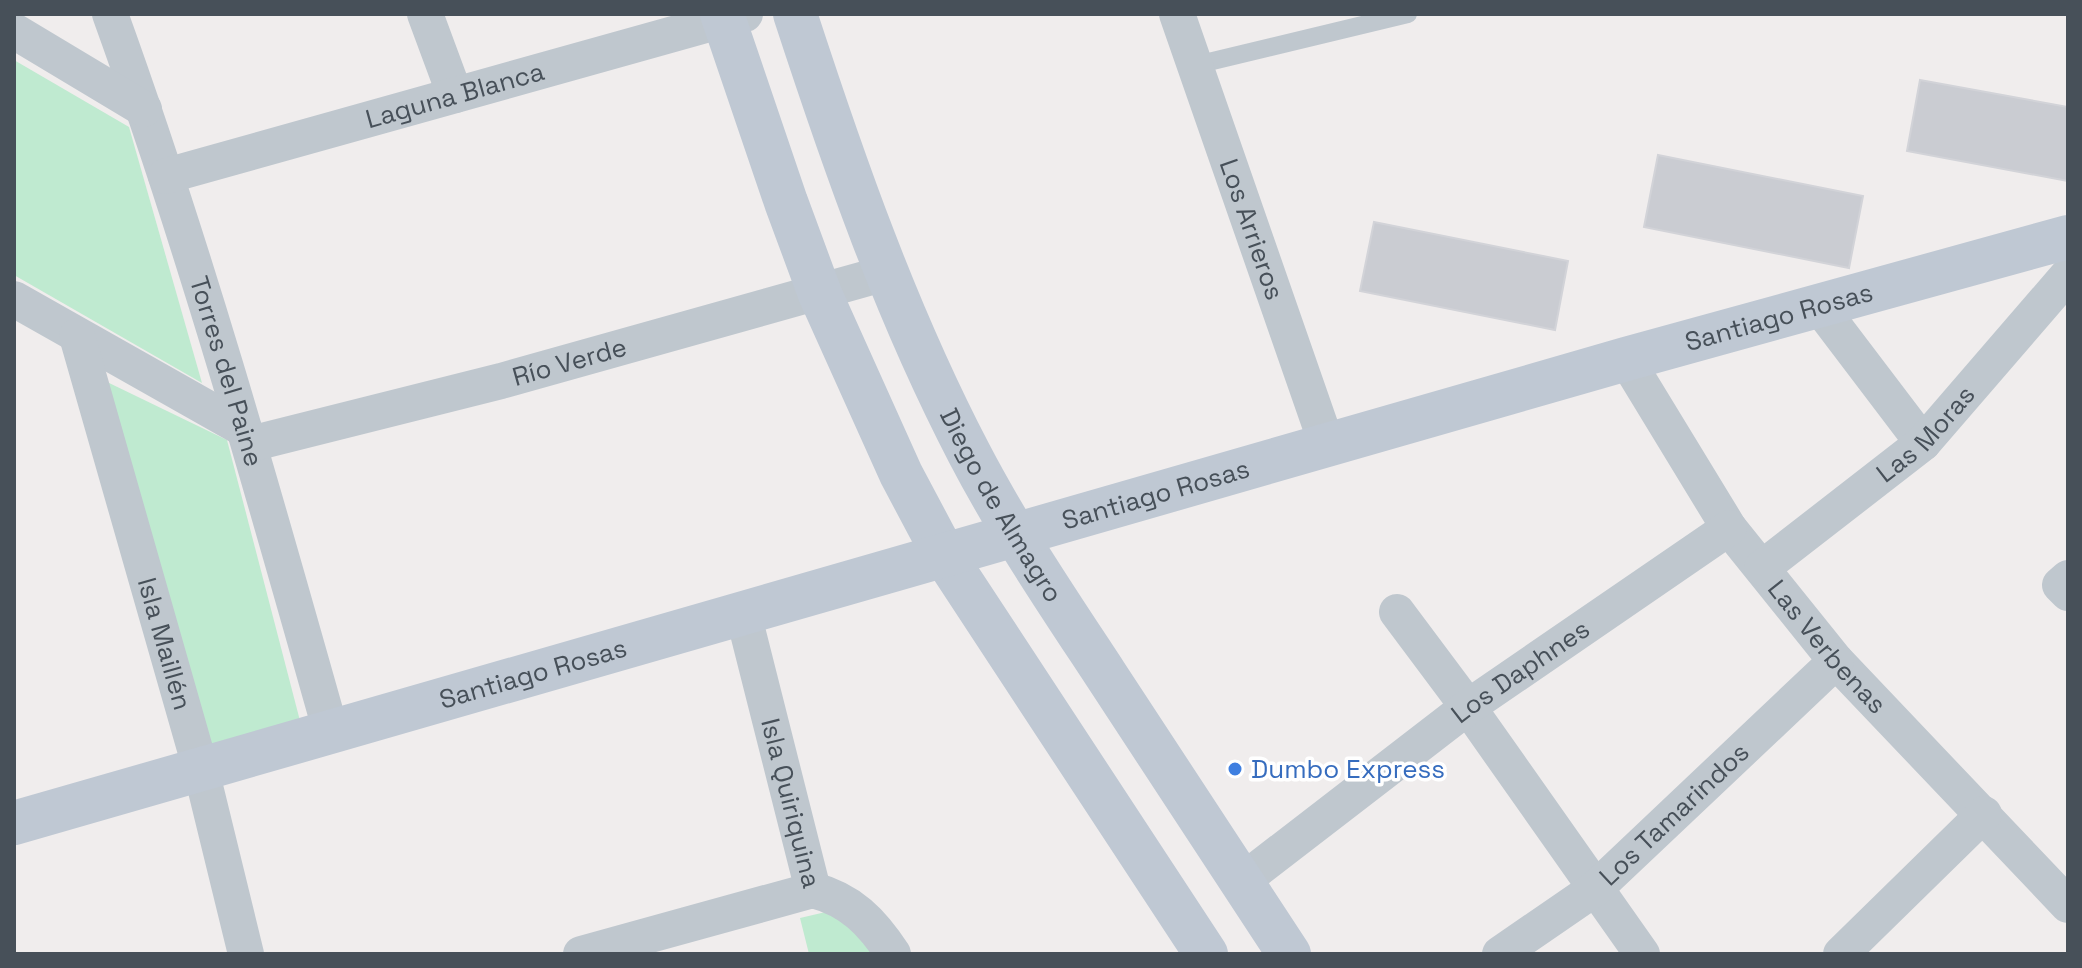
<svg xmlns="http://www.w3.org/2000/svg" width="2082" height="968" viewBox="0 0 2082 968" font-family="'Space Grotesk',sans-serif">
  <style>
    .green { fill: #bfead0 }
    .building { fill: #caccd2; stroke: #d2d3d8; stroke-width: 2 }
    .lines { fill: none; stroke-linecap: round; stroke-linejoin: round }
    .lane { stroke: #bfc7ce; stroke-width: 18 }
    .street { stroke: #bfc7ce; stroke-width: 36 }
    .secondary { stroke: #bfc8d3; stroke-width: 44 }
    .shop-dot { fill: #3f7fe0; stroke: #fff; stroke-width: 3 }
    .labels { text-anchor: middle; stroke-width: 7; stroke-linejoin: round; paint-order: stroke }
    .street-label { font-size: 26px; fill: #475059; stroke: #fff }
    .shop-label { font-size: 26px; fill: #366cbe; stroke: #fff; text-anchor: start }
  </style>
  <rect width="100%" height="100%" fill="#f0eded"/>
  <g class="green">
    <path d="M14,60L129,127L202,383L14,275Z"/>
    <path d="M105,381L227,440L305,740L205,767Z"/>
    <path d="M830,911L861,929L877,954H809L800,918Z"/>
  </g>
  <g class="building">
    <path d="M1920,80L2068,107V181L1907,151Z"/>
    <path d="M1658,155L1863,196L1849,268L1644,227Z"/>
    <path d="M1374,222L1568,261L1555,330L1360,291Z"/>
  </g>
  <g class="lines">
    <path class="lane" d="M1196,65L1408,14"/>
    <g class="street">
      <path id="s1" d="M110,14C195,249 263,491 331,732"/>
      <path d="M425,14L455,95"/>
      <path id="s2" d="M1177,14L1327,445"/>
      <path d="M14,31L144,109"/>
      <path id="s3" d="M166,176L745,14"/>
      <path d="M14,299L244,429"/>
      <path d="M1819,306L1923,443"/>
      <path id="s4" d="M77,336L201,770L246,954"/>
      <path id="s5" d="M1626,359L1729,528L1836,661L2068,905"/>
      <path id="s6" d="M250,444L501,381L886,273"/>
      <path id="s7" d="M1762,568L1923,443L2068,275"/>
      <path d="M2068,578L2060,585L2068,593"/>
      <path d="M1397,612L1468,707L1642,954"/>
      <path id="s8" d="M743,613L813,890"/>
      <path id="s9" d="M1241,882L1468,707L1729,528"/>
      <path d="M581,954L813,890C851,900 872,922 893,954"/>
      <path id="s10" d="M1500,954L1596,888L1836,661"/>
      <path d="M1841,954L1984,814"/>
    </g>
    <g class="secondary">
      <path d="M722,14L786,202L820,294L901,474L944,555L1206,954"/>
      <path id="s11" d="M795,14C844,164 896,313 969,453C1009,530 1058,602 1106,675C1167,768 1228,861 1289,954"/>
      <path id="s12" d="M14,823L1626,359L2068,237"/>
    </g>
  </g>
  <circle class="shop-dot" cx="1235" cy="769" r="8"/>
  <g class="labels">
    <g class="street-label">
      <text dy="9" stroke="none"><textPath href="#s3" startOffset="300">Laguna Blanca</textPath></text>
      <text dy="9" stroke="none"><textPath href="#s2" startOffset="228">Los Arrieros</textPath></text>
      <text dy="9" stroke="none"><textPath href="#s12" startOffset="1836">Santiago Rosas</textPath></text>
      <text dy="9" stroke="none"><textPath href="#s6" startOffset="330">Río Verde</textPath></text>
      <text dy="9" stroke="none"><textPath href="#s1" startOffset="376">Torres del Paine</textPath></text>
      <text dy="9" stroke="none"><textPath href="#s7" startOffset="212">Las Moras</textPath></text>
      <text dy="9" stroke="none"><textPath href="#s12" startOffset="1188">Santiago Rosas</textPath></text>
      <text dy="9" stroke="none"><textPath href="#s11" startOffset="534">Diego de Almagro</textPath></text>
      <text dy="9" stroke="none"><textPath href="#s4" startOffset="320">Isla Maillén</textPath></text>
      <text dy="9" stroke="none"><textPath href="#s5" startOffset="352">Las Verbenas</textPath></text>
      <text dy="9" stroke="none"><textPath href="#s9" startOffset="350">Los Daphnes</textPath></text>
      <text dy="9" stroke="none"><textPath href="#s12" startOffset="540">Santiago Rosas</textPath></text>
      <text dy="9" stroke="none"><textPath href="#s8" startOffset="196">Isla Quiriquina</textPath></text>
      <text dy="9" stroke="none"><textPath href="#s10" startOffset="224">Los Tamarindos</textPath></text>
    </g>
    <g class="shop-label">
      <text x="1251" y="778">Dumbo Express</text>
    </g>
  </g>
  <rect width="2082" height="968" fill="none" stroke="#475059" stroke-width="32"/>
</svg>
